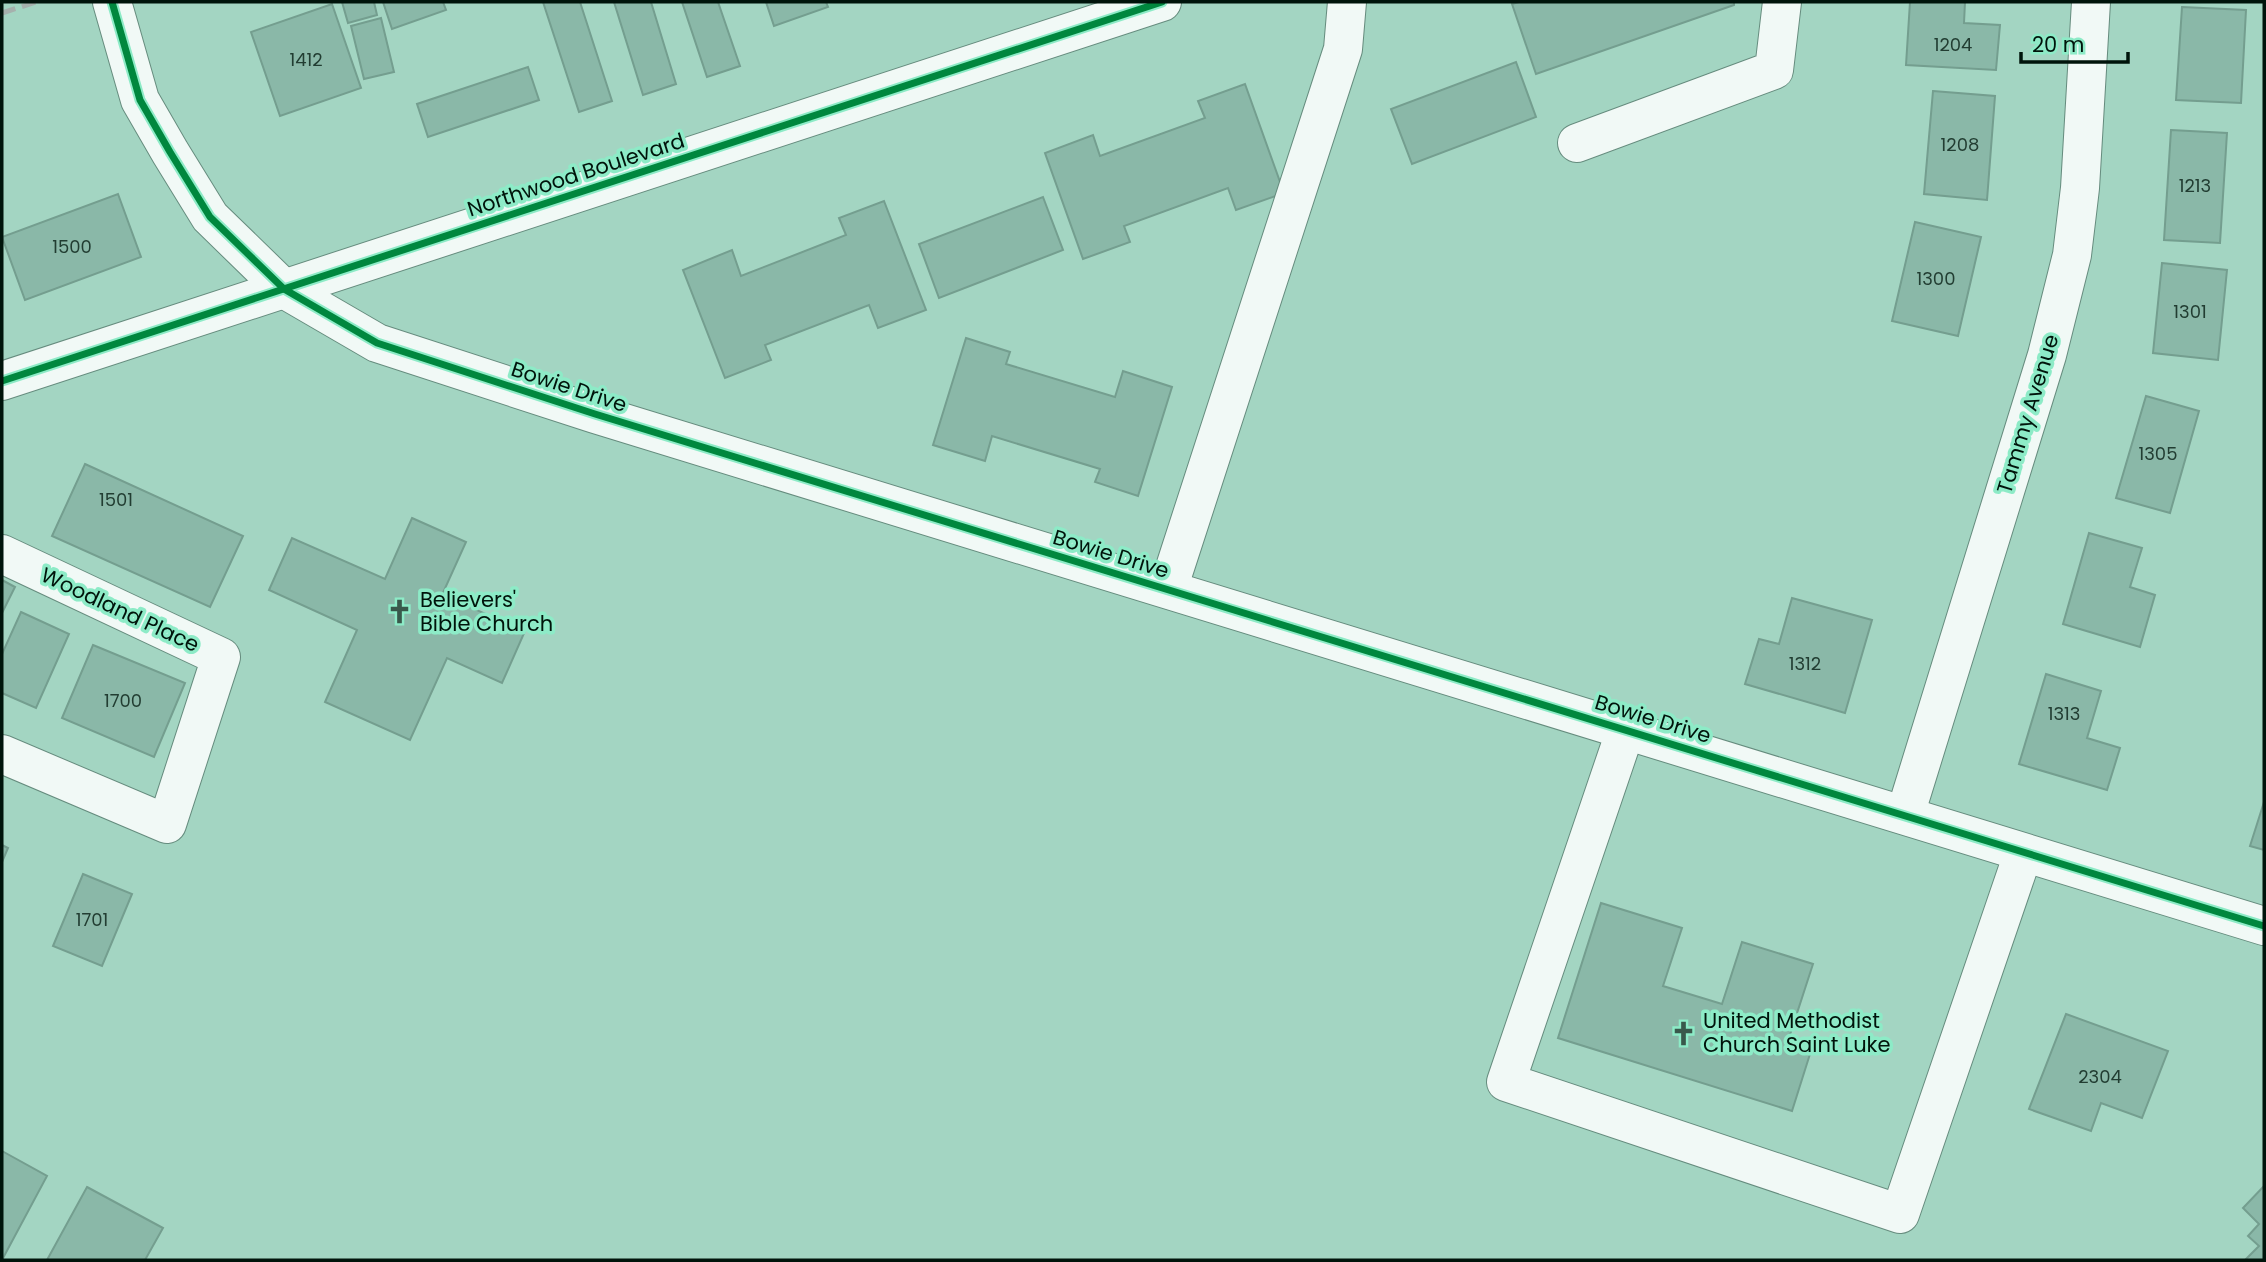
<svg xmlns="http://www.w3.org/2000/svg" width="2266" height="1262" viewBox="0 0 2266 1262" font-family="Poppins,sans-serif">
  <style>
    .building { fill: #8ab8a8; stroke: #749e8f; stroke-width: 2 }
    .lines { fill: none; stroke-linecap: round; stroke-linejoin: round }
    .minor-casing { stroke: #668c7e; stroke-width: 40 }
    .minor { stroke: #f1f9f6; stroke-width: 38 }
    .rail { stroke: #a6b1ad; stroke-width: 5; stroke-dasharray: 14 7; stroke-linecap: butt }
    .cycleway-casing { stroke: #8debc7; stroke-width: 11 }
    .cycleway { stroke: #00873e; stroke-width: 7 }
    .labels { text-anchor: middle; stroke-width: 7; stroke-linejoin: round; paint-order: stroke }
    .number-label { font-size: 18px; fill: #223d32 }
    .street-label { font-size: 21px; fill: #00140b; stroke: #8debc7 }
    .poi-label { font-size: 21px; fill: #00140b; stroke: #8debc7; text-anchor: start }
  </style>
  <rect width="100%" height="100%" fill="#a3d5c2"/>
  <g class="building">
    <path d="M342,2H374L377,15L348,23Z"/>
    <path d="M383,2H443L446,10L392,29Z"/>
    <path d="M543,2H580L612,101L579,112Z"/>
    <path d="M614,2H651L676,84L643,95Z"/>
    <path d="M682,2H718L740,66L707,77Z"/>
    <path d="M766,2H826L828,7L774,26Z"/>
    <path d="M1519,2H1734V5L1536,74L1512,4Z"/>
    <path d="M1910,2H1965L1964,23L2000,25L1996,70L1906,65Z"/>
    <path d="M332,4L361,88L280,116L251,32Z"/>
    <path d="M2182,7L2246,10L2241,103L2176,100Z"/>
    <path d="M381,18L394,72L364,79L351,26Z"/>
    <path d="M1516,62L1536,117L1412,164L1391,109Z"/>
    <path d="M528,67L539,100L428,137L417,104Z"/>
    <path d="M1245,84L1284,193L1236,210L1228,188L1124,226L1130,242L1083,259L1045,153L1093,135L1100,156L1205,118L1198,101Z"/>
    <path d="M1933,91L1995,96L1987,200L1924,194Z"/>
    <path d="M2171,130L2227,133L2220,243L2164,240Z"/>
    <path d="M118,194L141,257L25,300L2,237Z"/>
    <path d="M1043,197L1063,250L939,298L919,244Z"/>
    <path d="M884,201L926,310L878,328L869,305L765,345L771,360L725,378L683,270L732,250L741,276L846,235L839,218Z"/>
    <path d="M1915,222L1981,237L1958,336L1892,321Z"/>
    <path d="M2162,263L2227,270L2218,360L2153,353Z"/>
    <path d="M966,338L1010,352L1006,364L1115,397L1123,371L1172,387L1138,496L1095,482L1100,469L992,436L985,461L933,445Z"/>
    <path d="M2146,396L2199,411L2170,513L2116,498Z"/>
    <path d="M85,464L243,536L210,607L52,536Z"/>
    <path d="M412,518L466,542L442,595L525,631L502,683L447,658L410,740L325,702L357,630L269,590L292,538L385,579Z"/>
    <path d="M2089,533L2142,548L2130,587L2155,595L2140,647L2063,624Z"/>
    <path d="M2,580L15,587L2,613Z"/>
    <path d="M1792,598L1872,620L1845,713L1745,684L1759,639L1779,644Z"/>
    <path d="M21,612L69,634L36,708L2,693V654Z"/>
    <path d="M93,645L185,683L154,757L62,718Z"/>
    <path d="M2046,674L2101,691L2087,738L2120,748L2107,790L2019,764Z"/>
    <path d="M2264,802V850L2250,846Z"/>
    <path d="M2,845L8,848L2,862Z"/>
    <path d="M83,874L132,894L102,966L53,946Z"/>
    <path d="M1601,903L1682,928L1663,986L1722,1004L1742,942L1813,964L1786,1047L1810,1054L1792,1111L1558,1038Z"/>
    <path d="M2066,1014L2168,1051L2142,1118L2101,1103L2091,1131L2029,1109Z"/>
    <path d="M2,1151L47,1176L2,1260Z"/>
    <path d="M2264,1186V1260H2245L2259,1246L2248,1236L2259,1224L2243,1208Z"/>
    <path d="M87,1187L163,1228L145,1260H47Z"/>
  </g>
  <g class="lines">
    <defs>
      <g id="minor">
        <path d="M112,2L140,100L170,152L210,217L284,289L377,343L595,414L2264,926"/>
        <path d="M1577,143L1774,70L1782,2"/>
        <path d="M2,381L1162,2"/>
        <path d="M2,554L221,657L167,824L2,754"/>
        <path d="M1168,589L1343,49L1347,2"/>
        <path d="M1626,729L1506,1082L1900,1214L2023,854"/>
        <path d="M1905,815L2047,355L2072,255L2080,188L2091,2"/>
      </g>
    </defs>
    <use href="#minor" class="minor-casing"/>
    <use href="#minor" class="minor"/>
    <path class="rail" d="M2,13L36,2"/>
    <defs>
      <g id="cycleway">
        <path d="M112,2L140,100L170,152L210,217L284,289L377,343L595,414L2264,926"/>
        <path d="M2,381L1162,2"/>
      </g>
    </defs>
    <use href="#cycleway" class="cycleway-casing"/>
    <use href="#cycleway" class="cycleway"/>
  </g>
  <defs>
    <symbol id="church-bare" viewBox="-9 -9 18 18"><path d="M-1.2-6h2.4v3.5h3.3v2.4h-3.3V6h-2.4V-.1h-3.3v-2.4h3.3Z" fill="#39584b" stroke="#8debc7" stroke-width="2.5" paint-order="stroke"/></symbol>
  </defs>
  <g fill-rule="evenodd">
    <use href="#church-bare" x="382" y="594" width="35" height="35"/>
    <use href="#church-bare" x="1666" y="1016" width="35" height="35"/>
  </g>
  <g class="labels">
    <g class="number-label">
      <text x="1953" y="51">1204</text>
      <text x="306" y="66">1412</text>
      <text x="1960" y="151">1208</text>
      <text x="2195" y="192">1213</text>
      <text x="72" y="253">1500</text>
      <text x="1936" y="285">1300</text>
      <text x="2190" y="318">1301</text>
      <text x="2158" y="460">1305</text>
      <text x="116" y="506">1501</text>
      <text x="1805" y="670">1312</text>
      <text x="123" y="707">1700</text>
      <text x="2064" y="720">1313</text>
      <text x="92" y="926">1701</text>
      <text x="2100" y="1083">2304</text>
    </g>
    <g class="street-label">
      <text transform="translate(576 175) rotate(-18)" y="7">Northwood Boulevard</text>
      <text transform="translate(569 387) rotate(18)" y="7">Bowie Drive</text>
      <text transform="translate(2028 414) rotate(-73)" y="7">Tammy Avenue</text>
      <text transform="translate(1111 554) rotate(17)" y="7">Bowie Drive</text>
      <text transform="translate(120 610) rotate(25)" y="7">Woodland Place</text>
      <text transform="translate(1653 719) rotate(17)" y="7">Bowie Drive</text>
    </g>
    <g class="poi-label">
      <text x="420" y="607">Believers'<tspan x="420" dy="24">Bible Church</tspan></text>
      <text x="1703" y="1028">United Methodist<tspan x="1703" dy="24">Church Saint Luke</tspan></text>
    </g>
  </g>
  <rect width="2266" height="1262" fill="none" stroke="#00140b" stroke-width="7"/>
  <path d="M2021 52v10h107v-10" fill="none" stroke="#00140b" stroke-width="3.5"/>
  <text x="2032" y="52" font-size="21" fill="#00140b" stroke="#8debc7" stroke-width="5" paint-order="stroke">20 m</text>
</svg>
